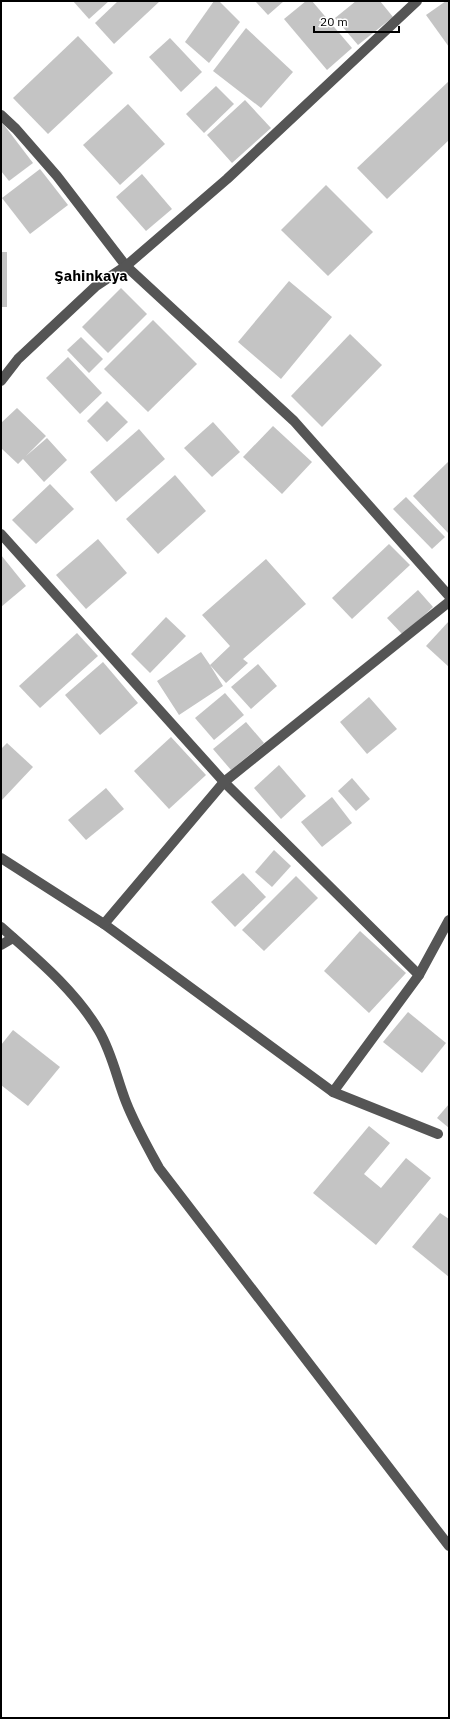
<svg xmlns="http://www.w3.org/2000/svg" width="450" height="1719" viewBox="0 0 450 1719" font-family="'IBM Plex Sans',sans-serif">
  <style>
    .building { fill: #c4c4c4 }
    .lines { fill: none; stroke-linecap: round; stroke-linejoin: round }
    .minor { stroke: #555; stroke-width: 10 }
    .labels { text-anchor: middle; stroke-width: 3; stroke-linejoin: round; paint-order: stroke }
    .district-label { font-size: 15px; font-weight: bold; fill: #000; stroke: #fff }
  </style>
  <rect width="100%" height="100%" fill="#fff"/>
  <g class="building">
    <path d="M73,1H109L89,19Z"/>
    <path d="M118,1H160L114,44L95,23Z"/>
    <path d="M214,1H219L240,22L209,63L185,42Z"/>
    <path d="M255,1H284L268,15Z"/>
    <path d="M306,1H312L352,48L327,70L284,19Z"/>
    <path d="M356,1H380L393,17L358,45L335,18Z"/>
    <path d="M446,1H449V47L426,15Z"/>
    <path d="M246,28L293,72L261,108L213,71Z"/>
    <path d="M78,36L113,73L48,134L13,98Z"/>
    <path d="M170,38L202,72L181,92L149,57Z"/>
    <path d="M449,81V140L387,199L357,168Z"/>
    <path d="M216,86L234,104L204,133L186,114Z"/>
    <path d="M245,100L271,128L232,163L207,135Z"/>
    <path d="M128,104L165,144L120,185L83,145Z"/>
    <path d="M1,121L33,163L9,181L1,171Z"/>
    <path d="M40,169L68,205L30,234L2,198Z"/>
    <path d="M142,174L172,209L146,231L116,197Z"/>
    <path d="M326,185L373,232L328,276L281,230Z"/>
    <rect x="1" y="252" width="6" height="55"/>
    <path d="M289,281L332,317L281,379L238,342Z"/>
    <path d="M121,288L147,314L108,353L82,327Z"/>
    <path d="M153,320L197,364L148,412L104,369Z"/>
    <path d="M350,334L382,365L322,427L291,396Z"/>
    <path d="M81,337L103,359L89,373L67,350Z"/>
    <path d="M68,357L102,393L80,414L46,378Z"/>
    <path d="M107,401L128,422L107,442L87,421Z"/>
    <path d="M17,408L46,436L26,456L47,438L67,460L44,482L23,459L18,464L1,448V423Z"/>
    <path d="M213,422L240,452L212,477L184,448Z"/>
    <path d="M273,426L312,462L282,494L243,457Z"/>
    <path d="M139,429L165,459L116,502L90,472Z"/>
    <path d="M449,461V534L413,496Z"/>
    <path d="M175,475L206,511L158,554L126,519Z"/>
    <path d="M50,484L74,509L36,544L12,520Z"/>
    <path d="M406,497L445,537L432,549L393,509Z"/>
    <path d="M98,539L127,573L86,609L56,575Z"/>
    <path d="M389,544L410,565L352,619L332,598Z"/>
    <path d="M1,555L26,586L1,607Z"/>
    <path d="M266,559L306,604L243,659L248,663L226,683L210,665L223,686L179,715L157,681L201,652L210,665L230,646L202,615Z"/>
    <path d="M418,590L433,607L403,635L387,618Z"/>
    <path d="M166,617L186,636L150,673L131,654Z"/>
    <path d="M449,621V667L426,646Z"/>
    <path d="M77,633L98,656L40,708L19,686Z"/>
    <path d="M103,662L138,703L100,735L65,695Z"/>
    <path d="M258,664L277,686L251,709L231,687Z"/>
    <path d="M225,693L244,715L214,740L195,718Z"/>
    <path d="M369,697L397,729L367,754L340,722Z"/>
    <path d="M246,722L264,743L231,770L213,749Z"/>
    <path d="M171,737L206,775L169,809L134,771Z"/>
    <path d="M7,743L33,767L1,801V749Z"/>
    <path d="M279,765L306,796L281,819L254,788Z"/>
    <path d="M352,778L370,799L356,811L338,791Z"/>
    <path d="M106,788L124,809L86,840L68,820Z"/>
    <path d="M332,797L352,823L322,847L301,822Z"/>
    <path d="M274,850L291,866L272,887L255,872Z"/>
    <path d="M243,873L266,897L235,927L211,902Z"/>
    <path d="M296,876L318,898L264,951L242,930Z"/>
    <path d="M360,931L406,973L369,1013L324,971Z"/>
    <path d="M408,1012L446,1043L422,1073L383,1042Z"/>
    <path d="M13,1030L60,1067L28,1106L1,1085V1045Z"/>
    <path d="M449,1104V1128L437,1118Z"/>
    <path d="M369,1126L390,1143L364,1174L381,1188L406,1158L431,1178L376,1245L313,1193Z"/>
    <path d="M440,1213L449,1219V1277L412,1247Z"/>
  </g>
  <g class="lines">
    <g class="minor">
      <path d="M1,115L16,129L57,176L126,266L294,421L449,596"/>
      <path d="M1,381L18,359L96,286L126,266L227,179L417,1"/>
      <path d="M1,534L224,782L419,975"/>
      <path d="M1,858L104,924L333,1092L438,1134"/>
      <path d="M104,924L224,782L449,602"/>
      <path d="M1,927C36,958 75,990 99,1031C112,1053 117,1079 126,1102C135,1125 147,1146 159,1168L449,1546"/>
      <path d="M1,945L13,938"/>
      <path d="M333,1092L419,975L449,920"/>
    </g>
  </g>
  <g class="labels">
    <g class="district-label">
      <text x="91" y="281">Şahinkaya</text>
    </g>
  </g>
  <rect width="450" height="1719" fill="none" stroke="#000000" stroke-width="4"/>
  <path d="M314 26v6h85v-6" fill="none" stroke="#000000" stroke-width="2"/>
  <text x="320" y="26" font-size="12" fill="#000000" stroke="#ffffff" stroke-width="3" paint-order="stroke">20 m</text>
</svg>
